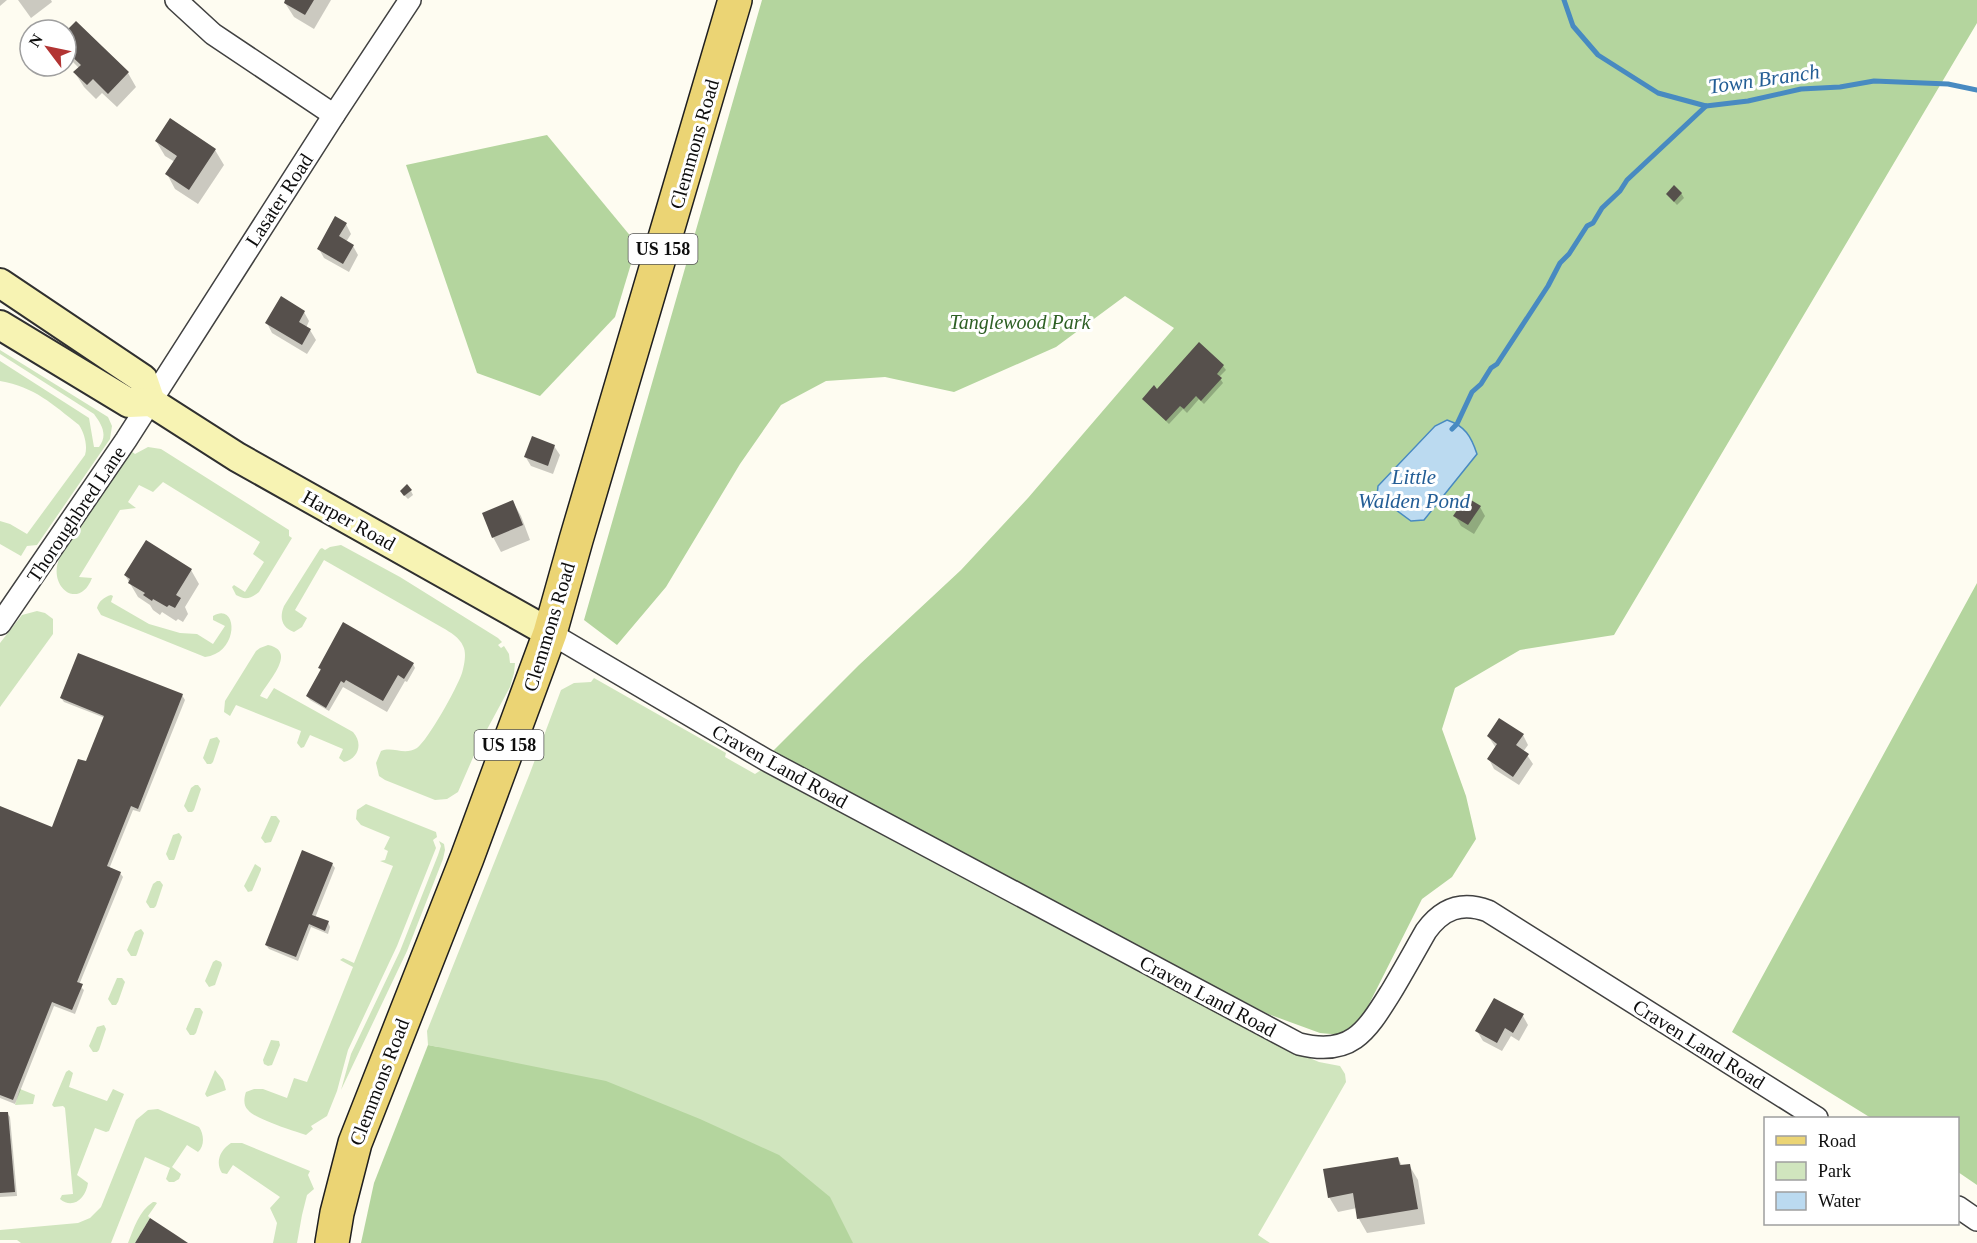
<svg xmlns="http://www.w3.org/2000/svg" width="1977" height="1243" viewBox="0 0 1977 1243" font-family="'Times New Roman',serif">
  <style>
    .green { fill: #d0e5be }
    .forest { fill: #b4d59e }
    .water { fill: #bbdaf0; stroke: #488ac1; stroke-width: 1.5 }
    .shadow { fill: #0003 }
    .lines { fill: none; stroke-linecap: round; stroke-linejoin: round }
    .stream { stroke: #488ac1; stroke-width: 5 }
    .building { fill: #56504c }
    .minor-casing { stroke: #414141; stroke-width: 24 }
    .secondary-casing { stroke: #303030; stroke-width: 32 }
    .primary-casing { stroke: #1f1f1f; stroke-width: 36 }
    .minor { stroke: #fff; stroke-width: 21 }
    .secondary { stroke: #f7f3b3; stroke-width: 28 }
    .primary { stroke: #ebd474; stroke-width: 33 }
    .labels { text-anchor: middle; stroke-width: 6; stroke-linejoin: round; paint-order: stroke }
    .shield { fill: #fff; stroke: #565656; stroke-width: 1.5 }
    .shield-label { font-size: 18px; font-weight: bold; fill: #0e0e0e }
    .street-label { font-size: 20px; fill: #0e0e0e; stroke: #fff }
    .park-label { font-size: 20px; font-style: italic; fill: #2e6025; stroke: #fff }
    .water-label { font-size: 21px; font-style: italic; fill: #235d95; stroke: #fff }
  </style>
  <rect width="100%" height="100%" fill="#fefcf1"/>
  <g class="green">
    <path d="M0,350L108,417L112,426L110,439L37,545L27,546L21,556L0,544V521L10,524L27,534L85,455C88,446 84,432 79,425C52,404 35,387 0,381V361L89,418L94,447H99C108,435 102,425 94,414L0,354Z"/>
    <path d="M148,447L161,449L289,530V536L292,538L259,592C250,599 245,600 236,595L232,587L234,585L245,592L264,562L253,554L260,542L163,482L153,492L139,485L128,502L136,508L120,510L79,577L92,578C79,612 46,586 60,557L128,455L131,451L135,454Z"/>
    <path d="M341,545L400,577L498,638L502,642L498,645L501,648L504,646L509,654L510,663H515L514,673L510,687L478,746L458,792L447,799L435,800L385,780L379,776L376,763L381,751C393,746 404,756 417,748C428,740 457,688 462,673C464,666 467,653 463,646C460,638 450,632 443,628L324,560L295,610L307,618L302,627L294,632C282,628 279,618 284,606L320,549L322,548L325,550L330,547Z"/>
    <path d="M111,595L113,596L111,602L149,624L180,633L197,634L213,644L225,626L213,620V616C238,601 240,653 205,657L101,615L97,608C99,601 104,597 111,595Z"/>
    <path d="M37,611L45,613L53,619V634L0,707V643L22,615Z"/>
    <path d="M268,645C298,651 268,681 260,696L267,699L274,688L353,732C363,743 359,758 344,762L339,758L343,749L310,735L304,747L301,748L297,743L301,731L236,705L230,716L224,712L225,701L256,651L260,648Z"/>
    <path d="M594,678L726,753L725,757L755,774L761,770C947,862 1131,959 1312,1059L1319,1062L1340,1066L1345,1074L1346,1082L1258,1235L1270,1243H372L438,1047L428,1045L427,1031L530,773L561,690L574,683L591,682Z"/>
    <path d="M217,737L220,741L213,762L211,764H207L203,758L210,739Z"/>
    <path d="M195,785H198L201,789L194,810L192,812H188L184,806L191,788Z"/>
    <path d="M366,804L436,832L437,837L433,840L436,848L397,946L348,1050L337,1091L327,1116L311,1126L313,1129L306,1135C294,1131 255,1119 248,1110C243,1105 244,1098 246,1092L254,1089H263L287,1098L294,1078L307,1082L353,967L340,960L343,958L354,963L393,866L380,861L385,860L388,851L384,849L390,837L361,825L356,819L357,810Z"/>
    <path d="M271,816H276L280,821L271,842L265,843L261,838Z"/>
    <path d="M179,833L182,837L175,858L174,860H169L166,854L173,835Z"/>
    <path d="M439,841L444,844L445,850L443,859L407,951L341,1090L351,1054L400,951L438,855L441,846Z"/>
    <path d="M255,864L261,868V870L252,891L248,892L244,886Z"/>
    <path d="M157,881H160L163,885L156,906L154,908H150L146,902L153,884Z"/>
    <path d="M141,929L144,933L137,954L136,956H131L127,950L135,932Z"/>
    <path d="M216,960L221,962L222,965L215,985L209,987L205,981L213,962Z"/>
    <path d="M117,978H122L125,982L118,1002L116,1005H112L108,999Z"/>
    <path d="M195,1008H200L203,1012L196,1033L194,1035H190L186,1029Z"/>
    <path d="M104,1025L106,1029L99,1050L97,1052H93L89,1046L97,1027Z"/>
    <path d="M271,1040L279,1041L280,1045L272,1065L268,1066L264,1064L263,1060Z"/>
    <path d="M69,1070L73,1073L69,1087L107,1101L113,1089L124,1094L109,1131L106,1132L95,1128L77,1175L88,1183C86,1198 73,1210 60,1199L62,1195L73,1194L65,1108L63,1106L54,1107L52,1105L66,1072Z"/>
    <path d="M215,1070L223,1080L226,1090L207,1097L205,1094Z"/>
    <path d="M20,1089L35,1095L33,1104L15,1105Z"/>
    <path d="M158,1109L199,1127C204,1134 205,1146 198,1152L187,1145L172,1167L181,1174L179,1179L174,1182H169L166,1179L170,1168L145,1157L111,1243H21L17,1240H0V1230L78,1223L90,1218L101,1207L136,1120L148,1110Z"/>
    <path d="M231,1143H242L310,1171L308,1175L314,1189L307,1195L302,1215L297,1243H273L277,1223L270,1208L280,1197L233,1165L227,1174L222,1173C215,1162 220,1150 231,1143Z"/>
    <path d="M153,1202H155L157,1203L148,1216L150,1218L135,1243H128C134,1228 139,1211 153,1202Z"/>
  </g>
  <g class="forest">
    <path d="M762,0H1977V23L1614,635L1520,650L1455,688L1442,729L1466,796L1476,839L1452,877L1422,899L1360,1022L1342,1035L1320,1033L1268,1014L913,829L773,751L859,665L961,570L1028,498L1174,328L1125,296L1056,347L954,392L885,377L826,381L781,405L740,464L666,587L617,645L584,620Z"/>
    <path d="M547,135L637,244L615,317L540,396L477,373L406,165Z"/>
    <path d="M1977,583V1185L1958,1172V1118H1871L1732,1032Z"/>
    <path d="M428,1045L606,1081L700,1119L779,1155L830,1197L853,1243H361L374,1183Z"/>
  </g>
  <path class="water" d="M1447,420C1465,426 1471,436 1477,454L1424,520L1411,521L1377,496L1378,486L1435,426Z"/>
  <g class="shadow">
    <path d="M0,0H7L0,6Z"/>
    <path d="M18,0H51L52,2L31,18Z"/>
    <path d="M287,0H331L314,29L294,17L285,3Z"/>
    <path d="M66,34L128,73L136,87L117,107L102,93L96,99L84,87L75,73L79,68L66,55Z"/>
    <path d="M170,120L215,150L224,165L198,204L175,189L167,174L175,162L165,156L156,141Z"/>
    <path d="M1681,193L1684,198L1677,205L1667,194Z"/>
    <path d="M346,224L351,234L346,242L353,246L358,255L349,272L324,258L319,249Z"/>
    <path d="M304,312L309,321L306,328L310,330L316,340L307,354L272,333L267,323Z"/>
    <path d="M1223,366L1226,370L1219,377L1223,383L1204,404L1199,399L1187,413L1183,409L1169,424L1147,403L1158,391Z"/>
    <path d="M554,446L560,455L553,474L531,466L525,456Z"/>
    <path d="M411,491L413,495L408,499L404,495Z"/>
    <path d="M513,502L521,516L530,540L501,552L493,537Z"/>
    <path d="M1480,507L1485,516L1474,534L1461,526L1455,516Z"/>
    <path d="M191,570L199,584L185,607L188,614L183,622L178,619L176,621L162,612L160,615L153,610L150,605L138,597L125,575Z"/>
    <path d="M413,664L415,668L407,682L405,681L387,712L343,687L329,711L310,700L307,696L321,671L319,668Z"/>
    <path d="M182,695L185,700L140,812L133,810L109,869L120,873L123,877L79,985L84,990L75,1014L54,1006L15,1104L0,1098V808L52,829L87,763L105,718L64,702L61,698Z"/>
    <path d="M1523,735L1528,745L1523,752L1527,755L1533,764L1519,785L1494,769L1489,759L1496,748L1488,736Z"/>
    <path d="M332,864L335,868L315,918L328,922L330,927L328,934L311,927L298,961L269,949L266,945Z"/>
    <path d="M1523,1016L1528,1025L1519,1041L1511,1036L1502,1051L1483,1041L1477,1031Z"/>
    <path d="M7,1113L10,1117L17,1196L0,1197V1114Z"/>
    <path d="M1398,1158L1402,1166L1409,1165L1418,1180L1425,1224L1367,1233L1359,1219L1357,1208L1338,1212L1329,1197Z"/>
  </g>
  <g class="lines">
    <g class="stream">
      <path d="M1564,0L1573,26L1598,55L1658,93L1706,106L1748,101L1801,89L1840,87L1874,81L1948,84L1977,90"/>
      <path d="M1452,429L1457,424L1472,392L1481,384L1491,368L1497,364L1548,286L1560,263L1569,254L1587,226L1593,223L1602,208L1620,191L1627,180L1706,106"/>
    </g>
  </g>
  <g class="building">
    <path d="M285,0H314L305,15L284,3Z"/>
    <path d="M76,21L129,72L108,94L93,79L87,85L73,72L81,65L66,51V31Z"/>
    <path d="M170,118L216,149L189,190L165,174L177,156L155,141Z"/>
    <path d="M1674,185L1682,193L1674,202L1666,194Z"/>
    <path d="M335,216L347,223L339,236L354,245L343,264L317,249Z"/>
    <path d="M281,296L305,311L299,322L311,329L302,345L265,323Z"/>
    <path d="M1199,342L1224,365L1217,374L1222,378L1201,401L1196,396L1184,409L1180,406L1166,421L1142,399L1154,385L1157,389Z"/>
    <path d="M532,436L555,445L548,466L524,457Z"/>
    <path d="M407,484L412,490L404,496L400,491Z"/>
    <path d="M1466,497L1481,506L1468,525L1453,516Z"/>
    <path d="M513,500L523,525L492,538L482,513Z"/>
    <path d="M146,540L192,569L176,595L181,598L175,608L169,605L167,607L153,599L152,601L143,595L145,593L128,583L130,579L124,575Z"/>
    <path d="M343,622L414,663L404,679L398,675L383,701L346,680L344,683L341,681L326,708L306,696L321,669L318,668Z"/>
    <path d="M78,653L183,694L138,809L131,806L107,866L121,872L77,982L83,984L72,1010L52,1002L13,1100L0,1095V806L52,827L78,759L86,761L104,716L60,698Z"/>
    <path d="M1499,718L1524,734L1516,745L1529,754L1513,777L1487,759L1497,744L1487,736Z"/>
    <path d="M302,850L333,863L312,915L329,921L325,931L309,924L296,957L265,945Z"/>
    <path d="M1494,998L1524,1014L1513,1033L1505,1028L1497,1043L1475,1031Z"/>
    <path d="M0,1112H8L15,1192L0,1193Z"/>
    <path d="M1398,1157L1400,1165L1410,1164L1418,1209L1357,1219L1353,1193L1328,1198L1323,1169Z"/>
    <path d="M150,1218L173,1233L188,1243H135Z"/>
  </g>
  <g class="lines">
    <defs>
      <g id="minor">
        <path d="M176,0L213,34L334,115"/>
        <path d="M0,624L126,440L334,115L410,0"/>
        <path d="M550,633L766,760L1299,1044C1351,1057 1366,1032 1391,992C1403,972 1414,952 1426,931C1442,909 1461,901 1488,911L1817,1118"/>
        <path d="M1958,1207L1977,1220"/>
      </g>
      <g id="secondary">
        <path d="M0,283L143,379L151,402"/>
        <path d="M0,325L129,403L151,402L237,457L550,633"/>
      </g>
      <path id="primary" d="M332,1243L337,1213L355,1143L467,858L550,633L576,540L735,0"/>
    </defs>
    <use href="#minor" class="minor-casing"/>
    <use href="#secondary" class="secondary-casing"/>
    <use href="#primary" class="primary-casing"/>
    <use href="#minor" class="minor"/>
    <use href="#secondary" class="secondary"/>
    <use href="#primary" class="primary"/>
  </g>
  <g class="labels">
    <g class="shield">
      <rect x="628.5" y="234" width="69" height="30" rx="4.5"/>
      <rect x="474.5" y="730" width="69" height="30" rx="4.5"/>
    </g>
    <g class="shield-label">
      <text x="663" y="255">US 158</text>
      <text x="509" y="751">US 158</text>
    </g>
    <g class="street-label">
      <text transform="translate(694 144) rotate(-74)" y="7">Clemmons Road</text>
      <text transform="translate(279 200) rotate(-57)" y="7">Lasater Road</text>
      <text transform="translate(76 514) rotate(-56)" y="7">Thoroughbred Lane</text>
      <text transform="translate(349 520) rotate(29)" y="7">Harper Road</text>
      <text transform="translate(549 627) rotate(-73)" y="7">Clemmons Road</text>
      <text transform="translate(780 766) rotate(29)" y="7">Craven Land Road</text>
      <text transform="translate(1208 996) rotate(28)" y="7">Craven Land Road</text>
      <text transform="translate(1699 1044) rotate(32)" y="7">Craven Land Road</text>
      <text transform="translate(379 1082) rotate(-69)" y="7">Clemmons Road</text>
    </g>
    <g class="park-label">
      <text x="1020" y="329">Tanglewood Park</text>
    </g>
    <g class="water-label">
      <text transform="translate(1764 79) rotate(-8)" y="7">Town Branch</text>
      <text x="1414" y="484">Little<tspan x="1414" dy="24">Walden Pond</tspan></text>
    </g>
  </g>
  <rect x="1764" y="1117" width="195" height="108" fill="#ffffff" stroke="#9f9f9f" stroke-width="1.5"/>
  <rect x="1776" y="1136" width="30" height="9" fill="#ebd474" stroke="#9f9f9f" stroke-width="1.5"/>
  <text x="1818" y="1147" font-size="18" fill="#0e0e0e">Road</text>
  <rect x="1776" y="1162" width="30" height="18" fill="#d0e5be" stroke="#9f9f9f" stroke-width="1.5"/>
  <text x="1818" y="1177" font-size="18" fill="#0e0e0e">Park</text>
  <rect x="1776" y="1192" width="30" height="18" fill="#bbdaf0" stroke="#9f9f9f" stroke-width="1.5"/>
  <text x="1818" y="1207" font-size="18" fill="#0e0e0e">Water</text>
  <g transform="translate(48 48) rotate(302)"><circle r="28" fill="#ffffff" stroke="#9f9f9f" stroke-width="1.5"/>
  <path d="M0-4.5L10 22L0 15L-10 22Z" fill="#b23433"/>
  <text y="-9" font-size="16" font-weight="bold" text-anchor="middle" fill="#0e0e0e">N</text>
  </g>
</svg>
